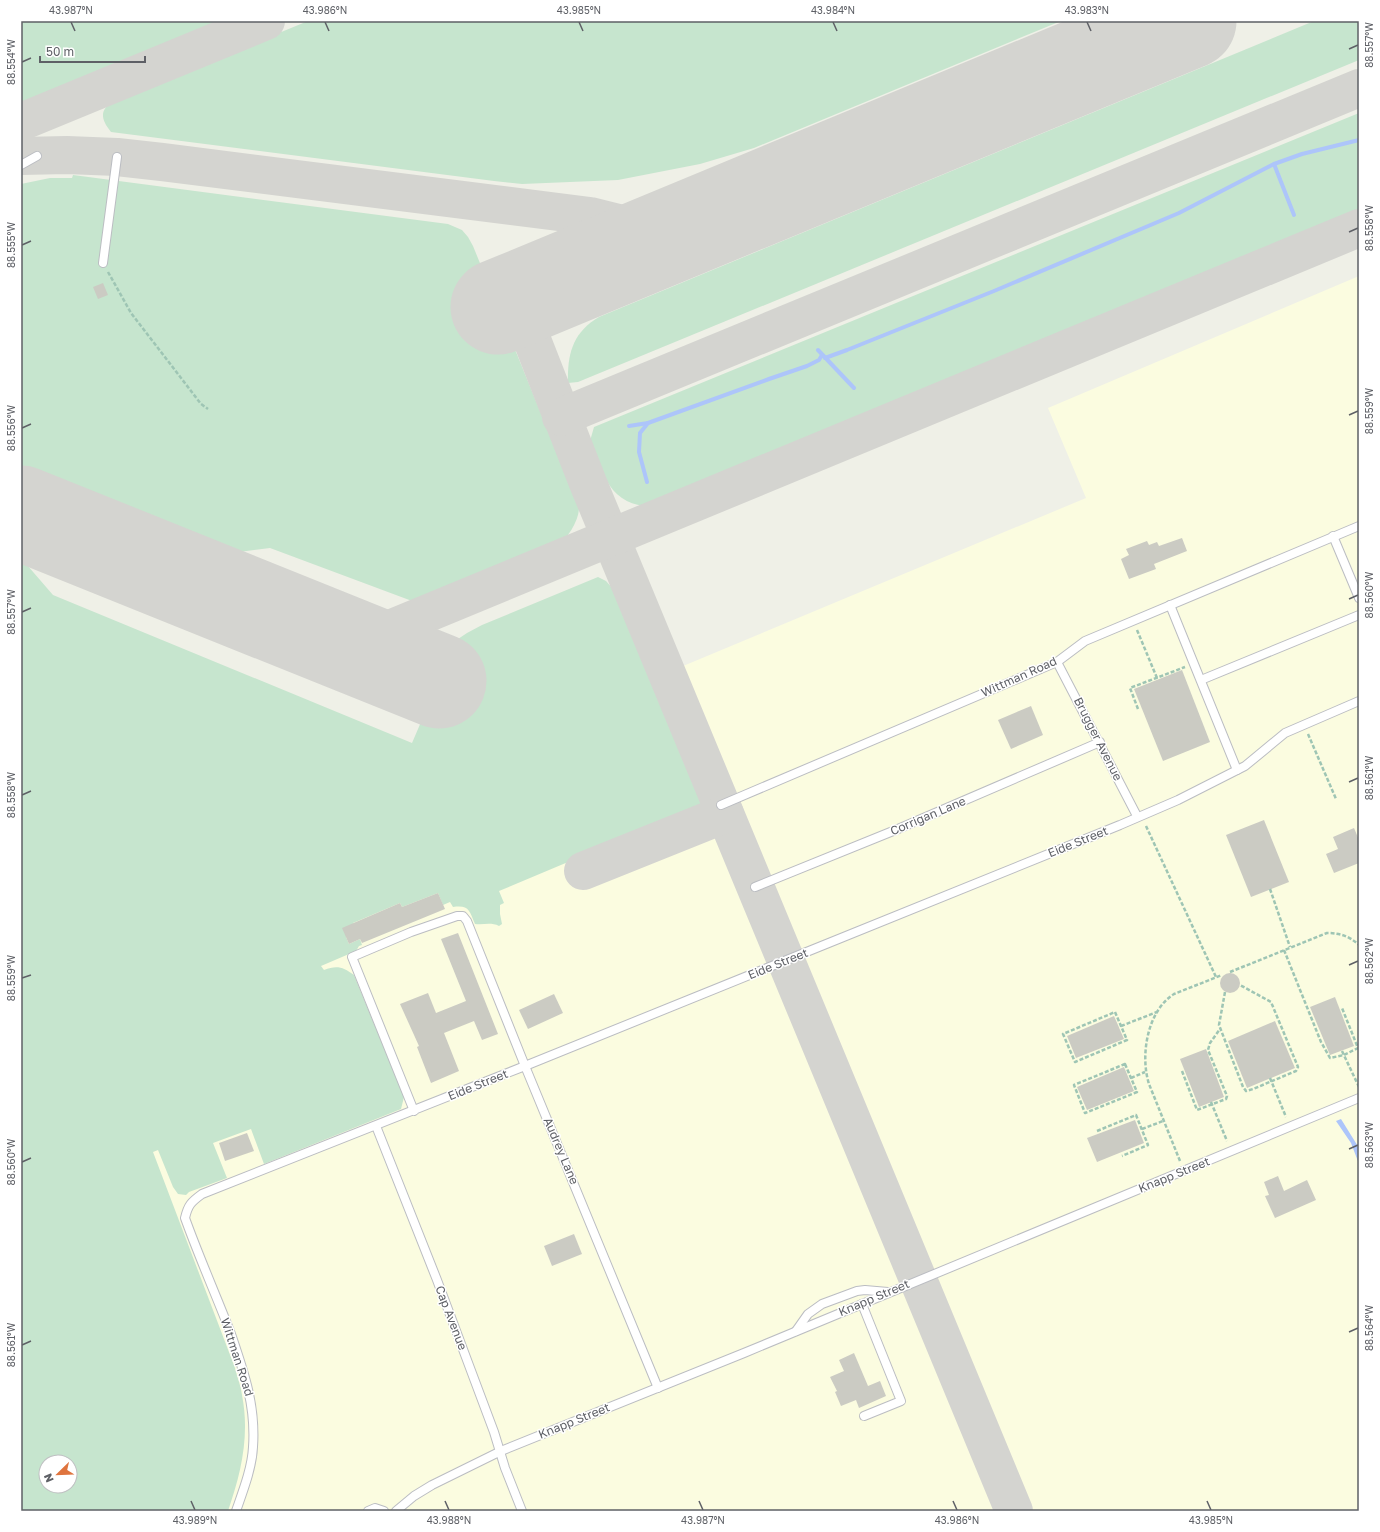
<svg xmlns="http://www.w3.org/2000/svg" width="1380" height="1532" viewBox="0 0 1380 1532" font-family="'Golos Text',sans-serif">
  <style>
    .commercial { fill: #fbfce0 }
    .green { fill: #c6e5ce; fill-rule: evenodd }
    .water { fill: #adc5fa }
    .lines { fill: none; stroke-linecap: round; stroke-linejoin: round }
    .stream { stroke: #adc5fa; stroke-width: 4 }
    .taxiway { stroke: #d4d4d0; stroke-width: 38 }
    .runway { stroke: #d4d4d0; stroke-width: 95 }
    .building { fill: #cbcbc3 }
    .lane-casing { stroke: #bbbdc2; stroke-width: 10 }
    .path { stroke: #9ec5b4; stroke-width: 2.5; stroke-dasharray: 4 2; stroke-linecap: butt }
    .lane { stroke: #fff; stroke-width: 8 }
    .ticks { fill: none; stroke: #5e6066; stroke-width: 1.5 }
    .labels { text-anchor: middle; stroke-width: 3; stroke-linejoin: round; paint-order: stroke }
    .street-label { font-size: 12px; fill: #5e6066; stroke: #fff }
    .neatline { fill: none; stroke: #5e6066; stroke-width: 1.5 }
    .ticks-label { font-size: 10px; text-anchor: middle; fill: #5e6066 }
  </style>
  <rect width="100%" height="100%" fill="#eff0e7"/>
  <path class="commercial" d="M1359,276V1511H59L70,1486V1462H46L74,920L1086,498L1048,408Z"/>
  <g class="green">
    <path d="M21,21H220L21,103Z"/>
    <path d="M308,21H983L984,22L988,21H1061L754,148L700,164L618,180L522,184L494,181L111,132C100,118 99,109 116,100Z"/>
    <path d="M1314,21H1359V60L578,382L568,383C567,354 573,332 599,317Z"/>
    <path d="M1359,113V216L662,504C644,510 621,503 610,486C602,474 596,454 590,441L594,427Z"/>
    <path d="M73,175L448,224L462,230L468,237L473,246L575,497C576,501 579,505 579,509C578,523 567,538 557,547L435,598L423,601H412L270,548L216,555L21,478V184L50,178H72Z"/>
    <path d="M21,558L53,595L412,743L454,645L458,639L467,633L482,625L598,577L606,581L614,590L634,630L706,804L499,891L504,903L500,905V914L502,924L499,926C491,922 484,925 475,924C469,910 469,905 453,907L450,902L443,905L438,893L402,907L400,903L353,923L357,932L346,937L349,944L360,939L362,945L359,946L356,951L321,966L324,970C337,965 343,967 354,975L404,1097L401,1109L264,1164L251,1129L213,1143L227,1178L189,1192L186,1195L178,1194L173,1187L158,1150L153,1152L235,1368C237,1377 241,1386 242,1395C250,1436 241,1473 228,1511H21ZM46,1462H70V1486H46Z"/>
  </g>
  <path class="water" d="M1341,1119L1359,1148V1164L1351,1143L1336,1121Z"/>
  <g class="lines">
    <g class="stream">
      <path d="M1274,164L1294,215"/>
      <path d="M818,350L854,388"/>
      <path d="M825,358L847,350L994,291L1179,213L1274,164L1302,154L1359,140"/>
      <path d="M629,426L648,423"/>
      <path d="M647,482L639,452L640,433L648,423L769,379L807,366L819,360L822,355"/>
    </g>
    <g class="taxiway">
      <path d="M21,122L266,21"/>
      <path d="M21,156L67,155L117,157L162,162L590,216L670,236"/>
      <path d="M516,299L588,483L1014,1511"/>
      <path d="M561,417L1359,88"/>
      <path d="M323,635L343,640L354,641L392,628L1359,228"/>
      <path d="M583,871L725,814"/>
    </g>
    <g class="runway">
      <path d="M498,307L1189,21"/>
      <path d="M21,513L439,681"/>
    </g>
  </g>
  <g class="building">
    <path d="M103,283L108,295L98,299L93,287Z"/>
    <path d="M1182,538L1187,551L1154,564L1156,569L1129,579L1121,559L1129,555L1126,549L1147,541L1149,545L1157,542L1159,546Z"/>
    <path d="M1182,670L1210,742L1163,761L1134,689Z"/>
    <path d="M1031,706L1043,735L1011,749L998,720Z"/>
    <path d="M1264,820L1289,882L1251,897L1226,835Z"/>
    <path d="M1354,828L1359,840V863L1334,873L1326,854L1338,849L1333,837Z"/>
    <path d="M438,893L445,909L362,943L360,939L349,944L342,928L400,903L402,907Z"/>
    <path d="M458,933L498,1034L482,1040L474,1021L444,1033L459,1071L431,1083L417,1047L419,1046L400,1004L428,993L436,1013L466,1001L441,939Z"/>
    <circle cx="1230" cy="983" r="10"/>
    <path d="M554,994L563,1013L528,1029L519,1010Z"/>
    <path d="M1335,997L1354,1046L1330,1055L1310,1007Z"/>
    <path d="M1114,1016L1124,1039L1076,1058L1067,1036Z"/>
    <path d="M1275,1021L1295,1068L1247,1088L1228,1041Z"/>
    <path d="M1206,1049L1224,1097L1199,1107L1180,1059Z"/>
    <path d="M1124,1067L1134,1091L1087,1110L1077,1087Z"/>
    <path d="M1135,1120L1144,1143L1097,1162L1087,1138Z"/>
    <path d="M247,1133L254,1151L225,1161L219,1143Z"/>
    <path d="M1278,1176L1284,1191L1307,1180L1316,1200L1275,1218L1265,1196L1269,1195L1264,1182Z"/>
    <path d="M574,1234L582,1254L552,1266L544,1246Z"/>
    <path d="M854,1353L868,1386L880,1381L886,1396L859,1408L856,1400L841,1406L835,1392L837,1391L830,1377L844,1371L839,1360Z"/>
  </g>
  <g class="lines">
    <defs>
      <g id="lane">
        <path d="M21,165L37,156"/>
        <path d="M103,263L117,157"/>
        <path d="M1333,536L1359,598"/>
        <path d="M1170,605L1237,770"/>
        <path d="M1057,662L1137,816"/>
        <path d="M1201,680L1359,615"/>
        <path d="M721,805L1043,668L1057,662L1085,641L1359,526"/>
        <path d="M755,887L898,829L1100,742"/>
        <path d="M414,1111L352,957L411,932L457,916H463L467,921L525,1066L658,1388"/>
        <path d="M376,1126L437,1280L494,1432L505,1468L522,1511"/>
        <path d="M862,1304L901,1401L864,1416"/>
        <path d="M796,1331L808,1314L822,1304L857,1291L865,1290L888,1292"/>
        <path d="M236,1511C243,1491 252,1468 253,1447C256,1406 244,1372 231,1334C216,1295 199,1257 185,1218C188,1205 191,1202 202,1194L525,1066L1120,825L1178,800L1245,766L1285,733L1359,701"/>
        <path d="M368,1511L375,1508L384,1511"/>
        <path d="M396,1511L414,1496L432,1485L501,1451L744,1353L1359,1098"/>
      </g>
    </defs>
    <use href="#lane" class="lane-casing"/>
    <g class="path">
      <path d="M108,272L131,313L201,404L208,409"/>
      <path d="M1137,630L1157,678"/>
      <path d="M1138,709L1130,688L1185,667"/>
      <path d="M1308,734L1336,799"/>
      <path d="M1146,826L1216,977"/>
      <path d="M1270,889L1290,947"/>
      <path d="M1284,950L1321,1042L1330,1058L1344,1055L1358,1048L1342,1008"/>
      <path d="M1230,972L1327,933C1340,933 1349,936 1359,945"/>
      <path d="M1225,992L1219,1025L1243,1087L1246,1091L1253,1089L1296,1071L1298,1067L1271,1002L1240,985"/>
      <path d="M1115,1012L1127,1040L1075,1062L1063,1034Z"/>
      <path d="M1121,1026L1157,1012"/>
      <path d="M1342,1051L1359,1087"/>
      <path d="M1125,1064L1137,1092L1085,1113L1074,1085Z"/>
      <path d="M1182,1071L1197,1110L1226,1099L1227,1096L1208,1050L1210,1043L1220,1029"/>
      <path d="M1131,1078L1145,1072"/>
      <path d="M1270,1078L1286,1117"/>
      <path d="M1211,1102L1227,1141"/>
      <path d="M1142,1129L1163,1121"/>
      <path d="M1097,1131L1136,1115L1148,1145L1122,1156"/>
      <path d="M1180,1161L1149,1084C1140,1056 1147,1011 1174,994L1222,975"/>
    </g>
    <use href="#lane" class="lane"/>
  </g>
  <path class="ticks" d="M71,22L75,31M325,22L329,31M579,22L583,31M833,22L837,31M1087,22L1091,31M1349,49L1358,45M22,62L31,58M1349,232L1358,228M22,245L31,241M1349,415L1358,411M22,428L31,424M1349,599L1358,595M22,612L31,608M1349,782L1358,778M22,795L31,791M1349,965L1358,961M22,978L31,975M1349,1149L1358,1145M22,1162L31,1158M1349,1332L1358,1328M22,1345L31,1341M191,1501L195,1510M445,1501L449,1510M699,1501L703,1510M953,1501L957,1510M1207,1501L1211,1510"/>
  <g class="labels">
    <g class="street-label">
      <text transform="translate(1019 677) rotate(-24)" y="4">Wittman Road</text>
      <text transform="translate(1098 739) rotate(63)" y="4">Brugger Avenue</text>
      <text transform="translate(928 816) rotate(-23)" y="4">Corrigan Lane</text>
      <text transform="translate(1078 842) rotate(-22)" y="4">Eide Street</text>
      <text transform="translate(778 964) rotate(-22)" y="4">Eide Street</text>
      <text transform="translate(478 1085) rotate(-22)" y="4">Eide Street</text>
      <text transform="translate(561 1151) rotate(67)" y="4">Audrey Lane</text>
      <text transform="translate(1174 1175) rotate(-22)" y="4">Knapp Street</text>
      <text transform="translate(874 1298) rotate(-23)" y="4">Knapp Street</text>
      <text transform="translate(451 1318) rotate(69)" y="4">Cap Avenue</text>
      <text transform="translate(237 1357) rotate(72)" y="4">Wittman Road</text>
      <text transform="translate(574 1421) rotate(-22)" y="4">Knapp Street</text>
    </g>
  </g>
  <rect width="1380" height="1532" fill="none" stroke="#ffffff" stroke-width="44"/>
  <g transform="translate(58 1474) rotate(247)"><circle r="19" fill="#ffffff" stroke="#bfbfc2"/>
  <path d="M0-3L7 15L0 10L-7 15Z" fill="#df743e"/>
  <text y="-6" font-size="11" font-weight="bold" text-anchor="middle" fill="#5e6066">N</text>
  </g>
  <path d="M40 56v6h105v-6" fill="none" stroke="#5e6066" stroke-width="2"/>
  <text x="46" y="56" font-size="12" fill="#5e6066" stroke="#ffffff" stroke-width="3" paint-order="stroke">50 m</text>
  <rect x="22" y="22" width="1336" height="1488" class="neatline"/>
  <g class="ticks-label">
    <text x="71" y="14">43.987°N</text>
    <text x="325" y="14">43.986°N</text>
    <text x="579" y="14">43.985°N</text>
    <text x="833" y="14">43.984°N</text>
    <text x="1087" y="14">43.983°N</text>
    <text transform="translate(1369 45) rotate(-90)" y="4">88.557°W</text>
    <text transform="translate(11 62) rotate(-90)" y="4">88.554°W</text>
    <text transform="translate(1369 228) rotate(-90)" y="4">88.558°W</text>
    <text transform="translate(11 245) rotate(-90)" y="4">88.555°W</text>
    <text transform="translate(1369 411) rotate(-90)" y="4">88.559°W</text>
    <text transform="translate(11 428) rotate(-90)" y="4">88.556°W</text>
    <text transform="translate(1369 595) rotate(-90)" y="4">88.560°W</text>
    <text transform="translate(11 612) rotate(-90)" y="4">88.557°W</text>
    <text transform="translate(1369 778) rotate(-90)" y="4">88.561°W</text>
    <text transform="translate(11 795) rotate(-90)" y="4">88.558°W</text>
    <text transform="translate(1369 961) rotate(-90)" y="4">88.562°W</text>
    <text transform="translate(11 978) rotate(-90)" y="4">88.559°W</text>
    <text transform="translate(1369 1145) rotate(-90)" y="4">88.563°W</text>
    <text transform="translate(11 1162) rotate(-90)" y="4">88.560°W</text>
    <text transform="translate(1369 1328) rotate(-90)" y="4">88.564°W</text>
    <text transform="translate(11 1345) rotate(-90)" y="4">88.561°W</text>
    <text x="195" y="1524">43.989°N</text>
    <text x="449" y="1524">43.988°N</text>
    <text x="703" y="1524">43.987°N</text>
    <text x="957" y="1524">43.986°N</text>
    <text x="1211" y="1524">43.985°N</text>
  </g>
</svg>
